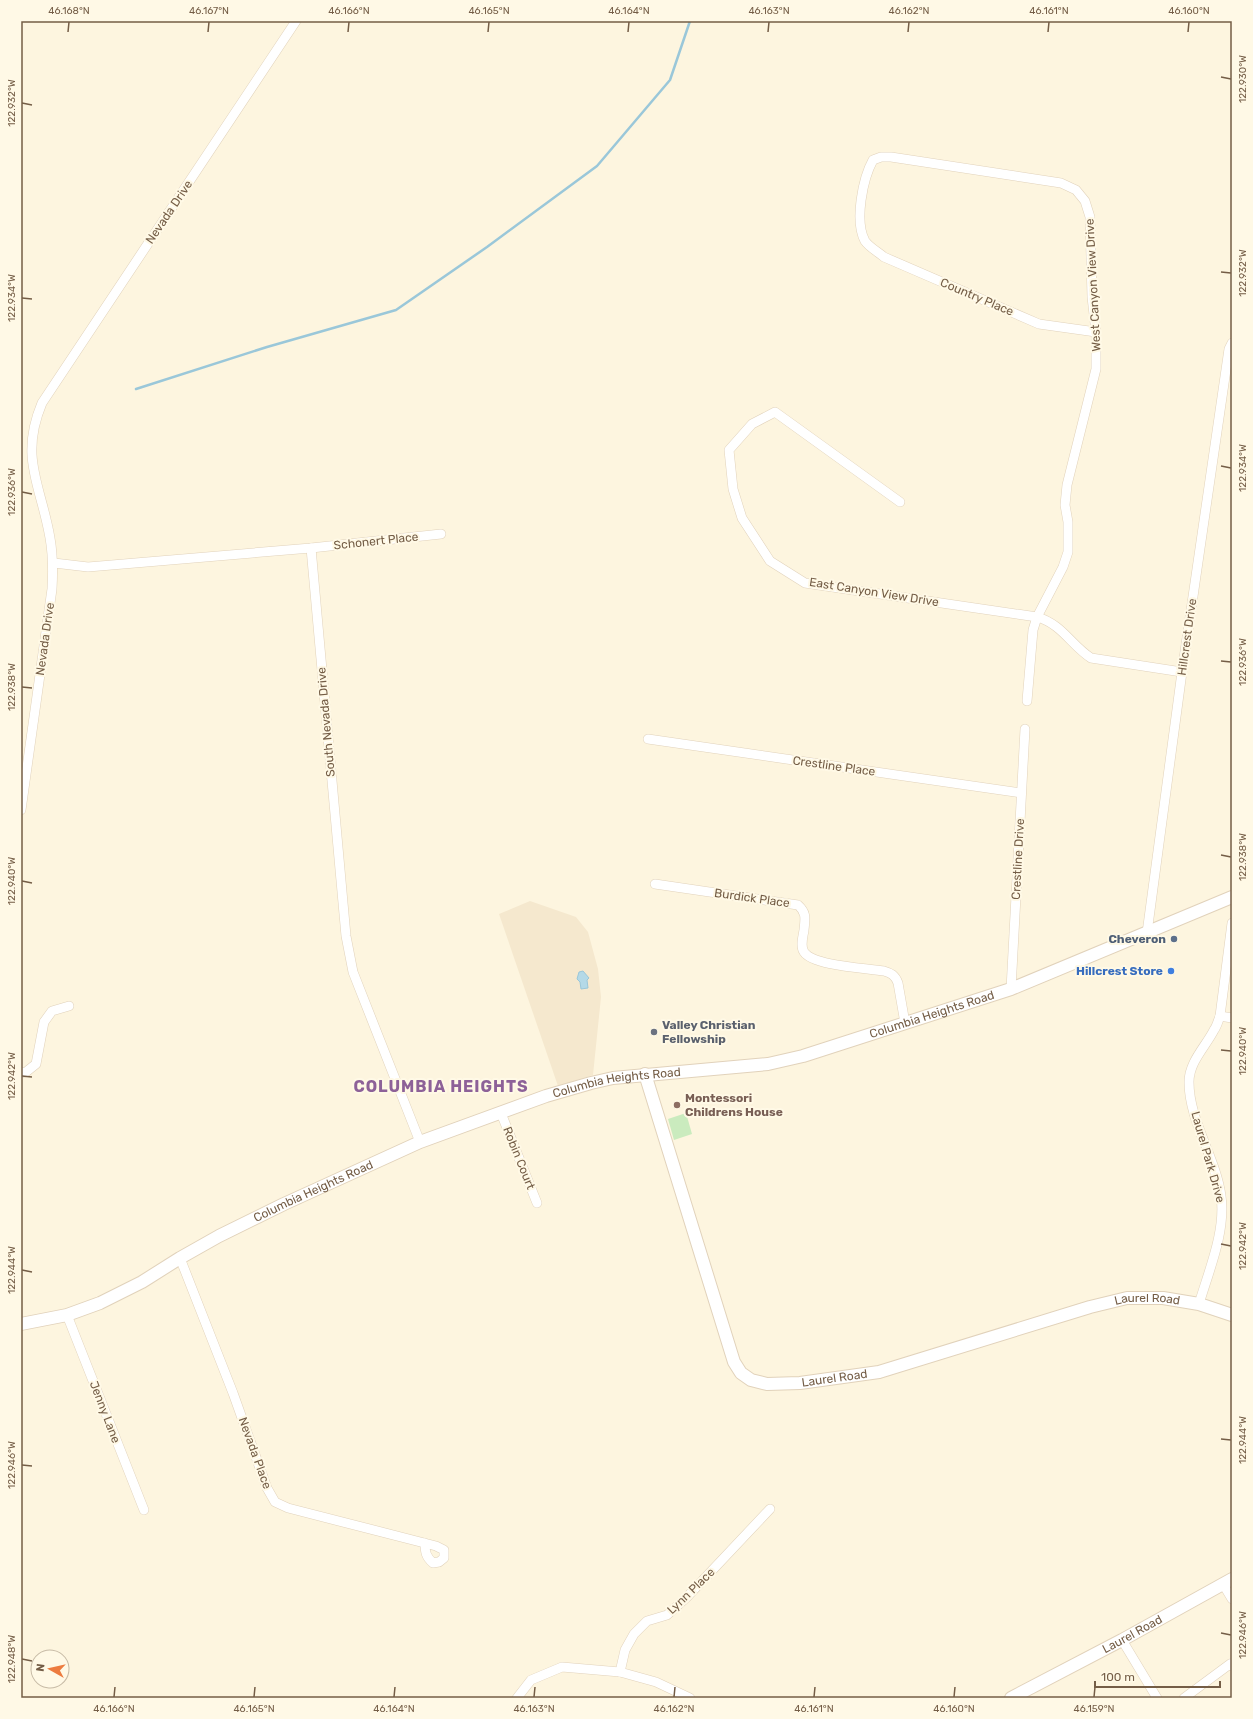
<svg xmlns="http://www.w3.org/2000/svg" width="1253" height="1719" viewBox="0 0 1253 1719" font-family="Rubik,sans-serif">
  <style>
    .residential { fill: #f5e8ce }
    .green { fill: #caebbe }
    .water { fill: #b4d9e7; stroke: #9ac7d9 }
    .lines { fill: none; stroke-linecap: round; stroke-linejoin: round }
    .stream { stroke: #9ac7d9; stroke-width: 2.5 }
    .minor-casing { stroke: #e1d2bb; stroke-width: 10 }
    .tertiary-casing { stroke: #e1d2bb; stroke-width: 14 }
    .minor { stroke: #fff; stroke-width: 9 }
    .tertiary { stroke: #fff; stroke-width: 12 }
    .ticks { fill: none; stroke: #745d46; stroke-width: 1.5 }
    .service-dot { fill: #5c6f8a; stroke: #fff9e6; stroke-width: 1.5 }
    .shop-dot { fill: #3f7fe0; stroke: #fff9e6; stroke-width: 1.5 }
    .worship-dot { fill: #6b7280; stroke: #fff9e6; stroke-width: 1.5 }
    .education-dot { fill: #8d6e63; stroke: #fff9e6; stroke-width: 1.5 }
    .labels { text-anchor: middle; stroke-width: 4; stroke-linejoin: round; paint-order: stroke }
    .street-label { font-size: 12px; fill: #745d46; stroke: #fff9e6 }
    .service-label { font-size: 12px; font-weight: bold; fill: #4e5e75; stroke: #fff9e6; text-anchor: end }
    .shop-label { font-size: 12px; font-weight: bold; fill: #366cbe; stroke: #fff9e6; text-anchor: end }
    .worship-label { font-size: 12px; font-weight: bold; fill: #5b616d; stroke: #fff9e6; text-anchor: start }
    .education-label { font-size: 12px; font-weight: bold; fill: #785e54; stroke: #fff9e6; text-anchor: start }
    .district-label { font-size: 16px; font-weight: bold; letter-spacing: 1px; fill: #8d6198; stroke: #fff9e6 }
    .neatline { fill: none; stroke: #745d46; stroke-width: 1.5 }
    .ticks-label { font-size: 10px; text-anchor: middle; fill: #745d46 }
  </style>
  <rect width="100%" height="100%" fill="#fdf5df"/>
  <path class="residential" d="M530,901L576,917L588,932L598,969L601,997L593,1075L558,1086L499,914Z"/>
  <path class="green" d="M686,1113L692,1134L674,1140L668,1119Z"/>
  <path class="water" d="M583,971L589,978L587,980L588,988L581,989L580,982L577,979L579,972Z"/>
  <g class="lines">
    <path class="stream" d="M136,389L267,347L396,310L487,247L597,166L670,80L690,21"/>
    <defs>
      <g id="minor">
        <path d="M900,502L775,412L752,424L729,450L733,489L742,518L770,561L805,583L1037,617C1062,624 1071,645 1091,658L1182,672"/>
        <path d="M311,548L346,936L353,972L420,1142"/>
        <path d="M54,563L88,567L311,548L441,534"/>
        <path d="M1027,701L1033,630L1037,617L1063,567L1068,552V522L1065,505L1067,485L1096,369V332L1092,297L1090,217L1085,201L1076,190L1061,183L891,157H881L873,160C863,178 854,221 865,241C869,247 878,252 884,257L1039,324L1096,332"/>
        <path d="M648,739L1021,793"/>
        <path d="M21,810L52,589C53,572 53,555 50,538C41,485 19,458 42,403L296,21"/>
        <path d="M655,884L798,905C807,913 805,919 804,930C803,937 800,946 804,952C813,966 867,968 884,971C891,973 895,975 898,983L905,1023"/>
        <path d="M1147,933L1182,672L1229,349L1232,343"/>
        <path d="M1011,989L1025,729"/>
        <path d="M1220,1016L1232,1018"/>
        <path d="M21,1073L26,1072L36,1064L44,1022L52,1011L69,1006"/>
        <path d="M501,1113L537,1203"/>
        <path d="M180,1258L233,1393L267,1488L275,1502L288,1508L436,1546L444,1550V1558L439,1562L433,1563C426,1557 425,1552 425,1543"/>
        <path d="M1199,1304C1209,1270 1226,1231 1221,1196C1216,1158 1189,1121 1189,1082C1189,1062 1206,1046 1214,1030C1217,1026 1218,1021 1220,1016L1232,923"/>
        <path d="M67,1315L144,1510"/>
        <path d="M1223,1584L1232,1599"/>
        <path d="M1122,1640L1157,1698"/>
        <path d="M620,1672L625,1650L634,1634L647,1621L667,1615L687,1597L770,1509"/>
        <path d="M517,1698L531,1680L562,1667L620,1672L656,1682L690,1698"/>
        <path d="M1184,1698L1230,1664L1232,1666"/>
      </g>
      <g id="tertiary">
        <path id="s1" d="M645,1074L734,1362L741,1373L751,1380L767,1384L800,1383L879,1372L1090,1307L1127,1298H1163L1199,1304L1232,1315"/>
        <path id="s2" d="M21,1324L67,1315L100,1303L142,1282L180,1258L219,1236L284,1204L420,1142L546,1096L591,1083L613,1078L768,1064L803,1056L1011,989L1232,897"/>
        <path id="s3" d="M1011,1698L1122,1640L1232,1579"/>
      </g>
    </defs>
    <use href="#minor" class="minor-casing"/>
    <use href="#tertiary" class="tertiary-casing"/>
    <use href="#minor" class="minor"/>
    <use href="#tertiary" class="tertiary"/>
  </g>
  <path class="ticks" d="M68,32L69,22M208,32L209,22M348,32L349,22M488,32L489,22M628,32L629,22M768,32L769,22M908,32L909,22M1048,32L1049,22M1188,32L1189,22M1221,77L1231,79M22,103L32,105M1221,272L1231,273M22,298L32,299M1221,466L1231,468M22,492L32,494M1221,661L1231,662M22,687L32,688M1221,855L1231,857M22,881L32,883M1221,1050L1231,1051M22,1076L32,1077M1221,1244L1231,1246M22,1270L32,1272M1221,1439L1231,1440M22,1465L32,1466M1221,1633L1231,1635M22,1659L32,1661M114,1697L115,1687M254,1697L255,1687M394,1697L395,1687M534,1697L535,1687M674,1697L675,1687M814,1697L815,1687M954,1697L955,1687M1094,1697L1095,1687"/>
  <circle class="service-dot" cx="1174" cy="939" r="4"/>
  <circle class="shop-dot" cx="1171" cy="971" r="4"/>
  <circle class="worship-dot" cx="654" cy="1032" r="4"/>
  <circle class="education-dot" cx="677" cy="1105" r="4"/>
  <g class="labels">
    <g class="street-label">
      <text transform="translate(169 212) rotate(-56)" y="4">Nevada Drive</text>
      <text transform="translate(1093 285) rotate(-93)" y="4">West Canyon View Drive</text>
      <text transform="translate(977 297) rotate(23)" y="4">Country Place</text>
      <text transform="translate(376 541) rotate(-6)" y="4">Schonert Place</text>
      <text transform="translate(874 592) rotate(9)" y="4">East Canyon View Drive</text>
      <text transform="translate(1187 637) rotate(-82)" y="4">Hillcrest Drive</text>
      <text transform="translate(45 639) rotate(-82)" y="4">Nevada Drive</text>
      <text transform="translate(326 722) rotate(-95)" y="4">South Nevada Drive</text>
      <text transform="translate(834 766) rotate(8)" y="4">Crestline Place</text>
      <text transform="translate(1018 859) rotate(-87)" y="4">Crestline Drive</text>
      <text transform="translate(752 898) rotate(8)" y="4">Burdick Place</text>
      <text dy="4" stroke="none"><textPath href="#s2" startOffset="971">Columbia Heights Road</textPath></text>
      <text dy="4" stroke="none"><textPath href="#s2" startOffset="647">Columbia Heights Road</textPath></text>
      <text transform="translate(1208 1157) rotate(74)" y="4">Laurel Park Drive</text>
      <text transform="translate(519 1158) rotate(68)" y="4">Robin Court</text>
      <text dy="4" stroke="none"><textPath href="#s2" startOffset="323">Columbia Heights Road</textPath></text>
      <text dy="4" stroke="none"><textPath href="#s1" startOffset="735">Laurel Road</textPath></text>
      <text dy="4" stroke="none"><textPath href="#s1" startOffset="411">Laurel Road</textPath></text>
      <text transform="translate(105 1412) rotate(69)" y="4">Jenny Lane</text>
      <text transform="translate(255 1453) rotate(70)" y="4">Nevada Place</text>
      <text transform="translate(691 1591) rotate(-44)" y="4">Lynn Place</text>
      <text dy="4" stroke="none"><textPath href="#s3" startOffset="137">Laurel Road</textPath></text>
    </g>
    <g class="service-label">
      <text x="1166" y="943">Cheveron</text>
    </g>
    <g class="shop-label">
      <text x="1163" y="975">Hillcrest Store</text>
    </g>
    <g class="worship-label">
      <text x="662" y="1029">Valley Christian<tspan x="662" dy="14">Fellowship</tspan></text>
    </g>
    <g class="education-label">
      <text x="685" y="1102">Montessori<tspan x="685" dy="14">Childrens House</tspan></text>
    </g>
    <g class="district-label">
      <text x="441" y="1092">COLUMBIA HEIGHTS</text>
    </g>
  </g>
  <rect width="1253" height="1719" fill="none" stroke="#fff9e6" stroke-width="44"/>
  <g transform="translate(50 1669) rotate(278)"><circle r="19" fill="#fff9e6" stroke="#c7bba6"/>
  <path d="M0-3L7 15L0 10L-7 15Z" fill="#ed7c3f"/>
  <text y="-6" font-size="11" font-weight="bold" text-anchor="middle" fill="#745d46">N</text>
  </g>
  <path d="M1095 1681v6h125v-6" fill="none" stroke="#745d46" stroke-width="2"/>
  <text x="1101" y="1681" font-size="12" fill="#745d46" stroke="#fff9e6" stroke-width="3" paint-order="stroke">100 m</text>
  <rect x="22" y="22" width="1209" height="1675" class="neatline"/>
  <g class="ticks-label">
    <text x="69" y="14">46.168°N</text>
    <text x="209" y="14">46.167°N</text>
    <text x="349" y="14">46.166°N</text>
    <text x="489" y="14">46.165°N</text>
    <text x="629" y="14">46.164°N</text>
    <text x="769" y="14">46.163°N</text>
    <text x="909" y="14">46.162°N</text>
    <text x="1049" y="14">46.161°N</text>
    <text x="1189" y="14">46.160°N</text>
    <text transform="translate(1242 79) rotate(-90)" y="4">122.930°W</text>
    <text transform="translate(11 103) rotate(-90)" y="4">122.932°W</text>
    <text transform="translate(1242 273) rotate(-90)" y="4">122.932°W</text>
    <text transform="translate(11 298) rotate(-90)" y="4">122.934°W</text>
    <text transform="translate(1242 468) rotate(-90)" y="4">122.934°W</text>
    <text transform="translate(11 492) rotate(-90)" y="4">122.936°W</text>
    <text transform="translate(1242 662) rotate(-90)" y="4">122.936°W</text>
    <text transform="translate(11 687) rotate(-90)" y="4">122.938°W</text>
    <text transform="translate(1242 857) rotate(-90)" y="4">122.938°W</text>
    <text transform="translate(11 881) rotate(-90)" y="4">122.940°W</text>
    <text transform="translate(1242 1051) rotate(-90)" y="4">122.940°W</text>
    <text transform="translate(11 1076) rotate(-90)" y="4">122.942°W</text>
    <text transform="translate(1242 1246) rotate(-90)" y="4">122.942°W</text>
    <text transform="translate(11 1270) rotate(-90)" y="4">122.944°W</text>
    <text transform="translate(1242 1440) rotate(-90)" y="4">122.944°W</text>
    <text transform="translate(11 1465) rotate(-90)" y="4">122.946°W</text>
    <text transform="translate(1242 1635) rotate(-90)" y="4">122.946°W</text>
    <text transform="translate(11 1659) rotate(-90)" y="4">122.948°W</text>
    <text x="114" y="1712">46.166°N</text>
    <text x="254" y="1712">46.165°N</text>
    <text x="394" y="1712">46.164°N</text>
    <text x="534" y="1712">46.163°N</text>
    <text x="674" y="1712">46.162°N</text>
    <text x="814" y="1712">46.161°N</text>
    <text x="954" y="1712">46.160°N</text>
    <text x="1094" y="1712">46.159°N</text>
  </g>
</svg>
